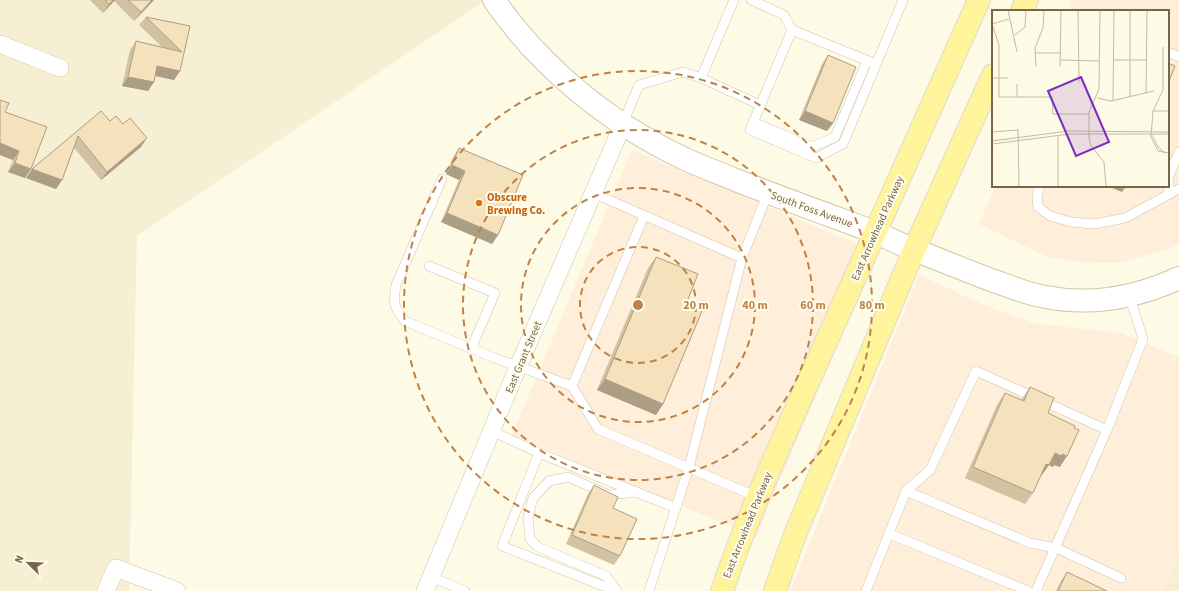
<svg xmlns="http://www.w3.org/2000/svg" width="1179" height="591" viewBox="0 0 1179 591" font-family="'Source Sans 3',sans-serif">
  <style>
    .residential { fill: #f6efd4 }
    .commercial { fill: #feeeda }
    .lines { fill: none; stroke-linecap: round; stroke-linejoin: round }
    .lane-casing { stroke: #d0c5ab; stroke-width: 10 }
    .street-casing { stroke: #d0c5ab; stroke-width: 18 }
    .secondary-casing { stroke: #d3c7a8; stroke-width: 24 }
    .primary-casing { stroke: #dfdad3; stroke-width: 24 }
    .lane { stroke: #fff; stroke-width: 9 }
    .street { stroke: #fff; stroke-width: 17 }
    .secondary { stroke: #fff; stroke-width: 22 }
    .primary { stroke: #fff39c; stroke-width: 22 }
    .wall { fill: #d3c2a2 }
    .shaded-wall { fill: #ac9e84 }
    .building { fill: #f5e1bc; stroke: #ac9e84 }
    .ring { fill: none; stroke: #bf8247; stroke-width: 2; stroke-dasharray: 7 5 }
    .food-dot { fill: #e8710a; stroke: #fffdee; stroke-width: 1.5 }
    .labels { text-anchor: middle; stroke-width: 4; stroke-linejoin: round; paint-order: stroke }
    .food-label { font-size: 11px; font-weight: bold; fill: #c56008; stroke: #fffdee; text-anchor: start }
    .street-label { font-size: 11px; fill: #796649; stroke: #fffdee }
    .inset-road { fill: none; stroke: #c4bba2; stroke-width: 1 }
    .view { fill: #7b2cbf; fill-opacity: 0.15; stroke: #7b2cbf; stroke-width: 2 }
    .inset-edge { fill: none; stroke: #796649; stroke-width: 2 }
    .centre { fill: #bf8247; stroke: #fffdee; stroke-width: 2 }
    .ring-label { font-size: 12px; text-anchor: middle; font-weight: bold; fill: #bf8247; stroke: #fffdee; stroke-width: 4; stroke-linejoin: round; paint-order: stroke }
  </style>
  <rect width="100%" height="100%" fill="#fdfae6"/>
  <g class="residential">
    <path d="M0,0H486L137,236L129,591H0Z"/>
    <path d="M1179,554V591H1164Z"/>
  </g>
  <g class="commercial">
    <path d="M1072,0H1179V244L1173,247L1120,263L1079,262L1048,257L979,224L995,186H1168V11H1068Z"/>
    <path d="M632,150L876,252L756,537L512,435Z"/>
    <path d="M919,275L991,308L1037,324L1120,333L1179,357V554L1164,591H790Z"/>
  </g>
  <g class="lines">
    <defs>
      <g id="lane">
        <path d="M751,0L784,15L792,30L871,62"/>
        <path d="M792,30L750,130L816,158L843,144L903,0"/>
        <path d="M1168,52L1179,57"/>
        <path d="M701,78L734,0"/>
        <path d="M753,122L812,147L835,137L867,61"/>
        <path d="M623,123L639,85L683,72L701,78L760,105"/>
        <path d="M442,179L396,285C393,303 393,306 405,321L492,357L572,386L598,429L757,497"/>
        <path d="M1040,186L1037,197L1038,207L1050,216L1071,222L1094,224L1125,218L1179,189"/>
        <path d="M593,193L742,258"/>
        <path d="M1169,194L1168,178L1179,152"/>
        <path d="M429,266L495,293L471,349"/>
        <path d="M572,386L644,216"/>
        <path d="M492,431L539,453L676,508"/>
        <path d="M539,453L502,546L616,591"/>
        <path d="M906,491L1030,543L1056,548L1121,578"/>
        <path d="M890,534L1028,591"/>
        <path d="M431,577L465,591"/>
        <path d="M617,591L606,576L538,547L530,539L528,517L533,498L549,481L568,477L609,495L637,492"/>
        <path d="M649,591L689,467L742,258L768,193"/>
        <path d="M866,591L906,491L930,470L976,371L1107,430L1143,339L1129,295"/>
        <path d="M1036,591L1107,430"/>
      </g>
      <g id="street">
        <path d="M0,44L60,68"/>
        <path d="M106,591L116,568L177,591"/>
        <path d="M425,591L518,367L623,124"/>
      </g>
      <path id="secondary" d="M494,0C541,68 609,123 683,158C699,166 717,172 733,179C779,197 826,214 872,231C886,237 900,244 915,250C940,260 965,270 991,280C1009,286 1027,294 1046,297C1092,306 1138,297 1179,278"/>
      <g id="primary">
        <path d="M1022,11L1027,0"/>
        <path d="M722,591C748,514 782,441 815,367C869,244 924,122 979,0"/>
        <path d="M775,591L794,537L914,250L993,75"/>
      </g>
    </defs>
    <use href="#lane" class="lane-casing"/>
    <use href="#street" class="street-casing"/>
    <use href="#secondary" class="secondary-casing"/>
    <use href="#primary" class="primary-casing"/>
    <use href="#lane" class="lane"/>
    <use href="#street" class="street"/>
    <use href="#secondary" class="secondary"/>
    <use href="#primary" class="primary"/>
  </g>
  <g class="wall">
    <path d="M90,0H154L134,21L114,1L103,13Z"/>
    <path d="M146,17L190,26L174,80L155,76L154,82L148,91L122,86L130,50L136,41L162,47L139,25Z"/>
    <path d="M828,55L833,123L827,131L799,120L822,64Z"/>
    <path d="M0,100L31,169L25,178L8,172L13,160L0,155Z"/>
    <path d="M101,111L110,121L141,147L101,180L74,148L62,180L56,189L26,178Z"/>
    <path d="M459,148L498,235L492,244L441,222L459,180L446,174L453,157Z"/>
    <path d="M656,257L686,304L663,404L656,415L597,390L648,268Z"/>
    <path d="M1030,387L1048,413L1060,467L1054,465L1053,467L1049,465L1041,476H1040L1033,493L1025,504L965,478L997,405L1005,393L1021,400Z"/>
    <path d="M594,485L613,508L620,556L614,565L566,544L588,494Z"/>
    <path d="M1067,572L1107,591H1056L1061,581Z"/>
  </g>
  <g class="shaded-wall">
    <path d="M113,0H115L103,13L109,4Z"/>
    <path d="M152,0H154L134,21L141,12Z"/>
    <path d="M157,66L180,71L174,80L151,75Z"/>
    <path d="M128,77L154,82L148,91L122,86Z"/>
    <path d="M805,111L833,123L827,131L799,120Z"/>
    <path d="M147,138L141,147L101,180L107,172Z"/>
    <path d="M0,143L19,151L13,160L0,155Z"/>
    <path d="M15,163L31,169L25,178L8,172Z"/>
    <path d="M452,165L465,171L459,180L446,174Z"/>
    <path d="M32,169L62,180L56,189L26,178Z"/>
    <path d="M1107,186H1117L1124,189L1122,192Z"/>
    <path d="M447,213L498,235L492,244L441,222Z"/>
    <path d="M605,379L663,404L656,415L597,390Z"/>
    <path d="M1055,453L1062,454L1067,456L1060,467L1054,465L1053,467L1049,465L1041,476L1038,475L1046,464Z"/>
  </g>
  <g class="building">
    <path d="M105,0H113L109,4Z"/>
    <path d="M128,0H152L141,12Z"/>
    <path d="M146,17L190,26L180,71L157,66L154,82L128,77L136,41L182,52Z"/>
    <path d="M828,55L856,67L833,123L805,111Z"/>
    <path d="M1168,63L1175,66L1168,84Z"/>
    <path d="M0,100L9,103L5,112L47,127L31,169L15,163L19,151L0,143Z"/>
    <path d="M101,111L110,121L116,116L123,124L130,118L147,138L107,172L78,136L62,180L32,169Z"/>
    <path d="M459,148L523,175L498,235L447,213L465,171L452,165Z"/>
    <path d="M1117,186H1126L1124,189Z"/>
    <path d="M656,257L698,274L686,304L702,311L663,404L605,379Z"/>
    <path d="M1030,387L1054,398L1048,413L1075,426L1074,428L1079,430L1067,456L1062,454L1061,456L1055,453L1049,465L1046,464L1033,493L973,467L1005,393L1024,401Z"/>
    <path d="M594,485L618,497L613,508L637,519L620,556L572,535Z"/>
    <path d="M1067,572L1107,591H1058Z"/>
  </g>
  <g class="ring">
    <circle cx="638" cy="305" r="58"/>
    <circle cx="638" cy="305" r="117"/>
    <circle cx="638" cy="305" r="175"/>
    <circle cx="638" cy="305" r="234"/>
  </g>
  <circle class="food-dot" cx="479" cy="203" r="4"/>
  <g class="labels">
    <g class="food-label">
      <text x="487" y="201">Obscure<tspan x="487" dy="13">Brewing Co.</tspan></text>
    </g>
    <g class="street-label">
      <text transform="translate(812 209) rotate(20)" y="4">South Foss Avenue</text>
      <text transform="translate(877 228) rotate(-66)" y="4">East Arrowhead Parkway</text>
      <text transform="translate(523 357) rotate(-67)" y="4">East Grant Street</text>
      <text transform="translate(747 525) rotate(-68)" y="4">East Arrowhead Parkway</text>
    </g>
  </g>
  <g transform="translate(992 10)">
    <rect width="177" height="177" fill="#fdfae6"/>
    <path class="inset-road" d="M16,0L25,42M86,0L87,72M108,0L107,79L97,102V128L99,136L112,152L114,177M0,14L7,35V87H60L61,104H97M0,14L17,9M23,25L33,17L34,0M171,37V80L161,101L159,127L166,141L177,143M43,43H69M69,50L107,51M122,50H154M44,56L43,38L51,18L52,0M68,56L69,0M0,68H16M154,83L155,0M25,87V74M138,87V0M105,88L119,91L162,81M121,91L122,0M161,101H177M26,119L27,177M0,122L26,120M160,125L166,137L173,143M66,126V177M0,131L76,121L177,122M0,134L78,124H177"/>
    <path class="view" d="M89,67L117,132L84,146L56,81Z"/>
    <rect width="177" height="177" class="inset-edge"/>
  </g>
  <circle cx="638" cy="305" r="6" class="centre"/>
  <g class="ring-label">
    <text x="696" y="309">20 m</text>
    <text x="755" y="309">40 m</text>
    <text x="813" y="309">60 m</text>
    <text x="872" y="309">80 m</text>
  </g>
  <g transform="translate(28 563) rotate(293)" stroke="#fffdee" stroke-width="3" paint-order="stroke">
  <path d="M0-3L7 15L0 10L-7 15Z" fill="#796649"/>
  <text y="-6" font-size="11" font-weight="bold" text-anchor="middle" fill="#796649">N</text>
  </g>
</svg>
